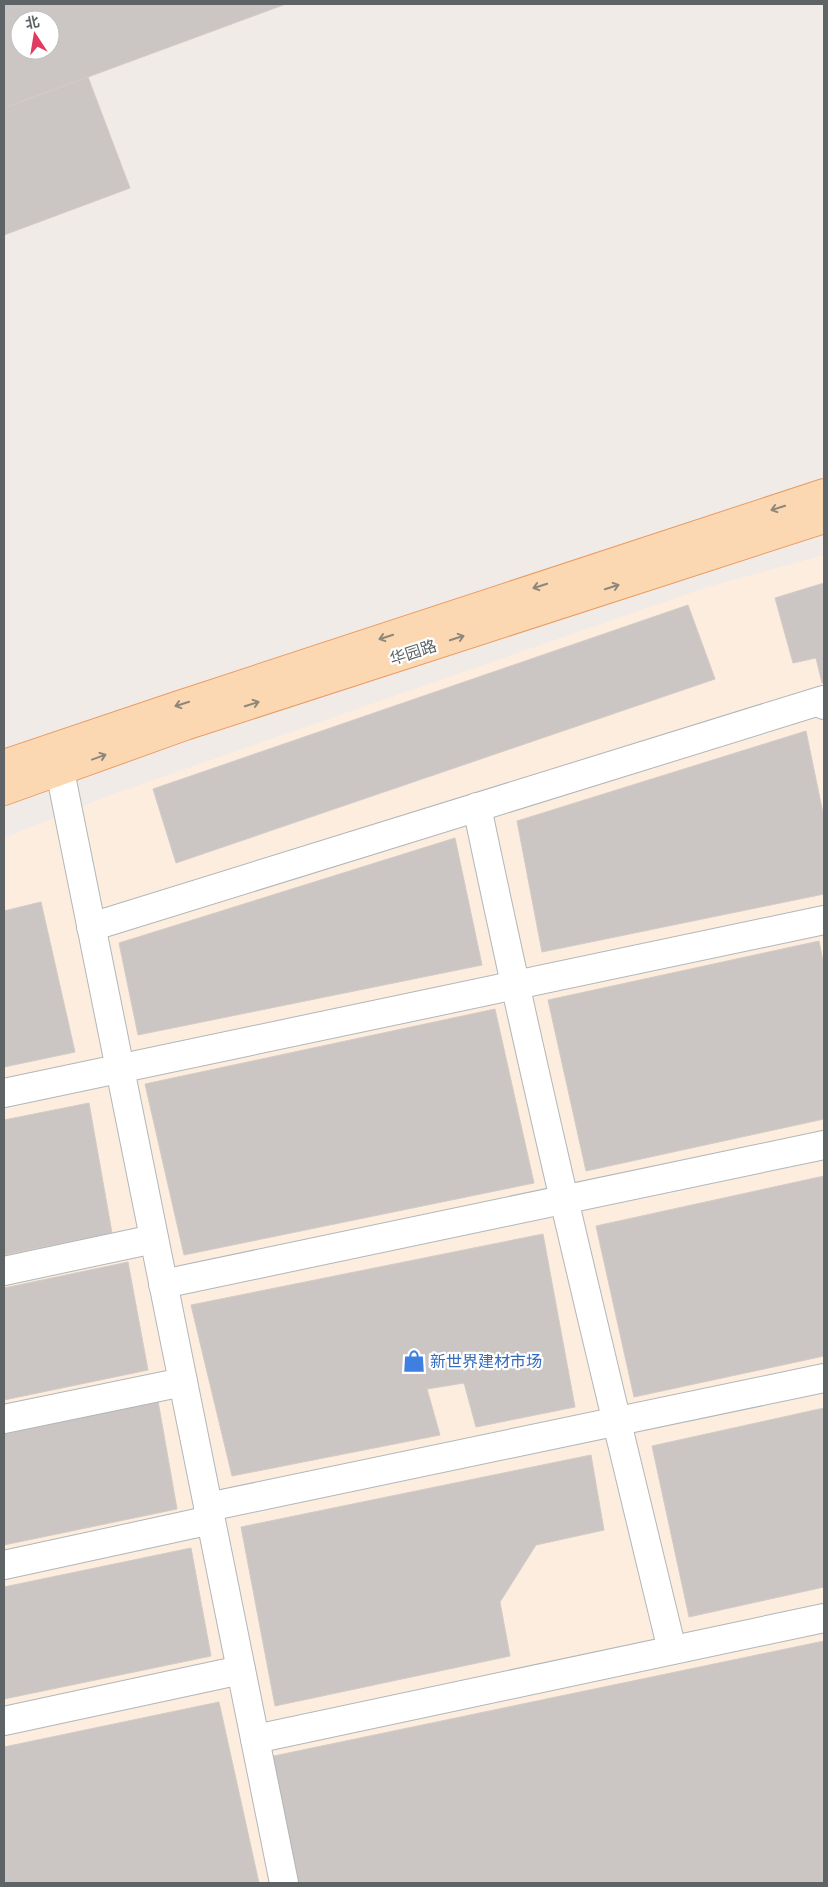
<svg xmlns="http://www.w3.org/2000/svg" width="828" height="1887" viewBox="0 0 828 1887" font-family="'Fira Sans','Noto Sans SC',sans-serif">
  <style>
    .commercial { fill: #fceddf }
    .building { fill: #cbc6c4; stroke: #d4cbc5; fill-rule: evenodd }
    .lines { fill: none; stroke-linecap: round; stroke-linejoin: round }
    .minor-casing { stroke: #b2b6b8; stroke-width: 30 }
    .major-casing { stroke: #ea9c65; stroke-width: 30 }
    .minor { stroke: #fff; stroke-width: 28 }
    .major { stroke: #fbd8b1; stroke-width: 28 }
    .oneway { stroke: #8d877c }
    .labels { text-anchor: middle; stroke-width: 4.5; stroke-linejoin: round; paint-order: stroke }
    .street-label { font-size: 16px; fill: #5e6466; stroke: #fff }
    .shop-label { font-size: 16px; fill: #366cbe; stroke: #fff; text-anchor: start }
  </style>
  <rect width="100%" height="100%" fill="#f0ebe7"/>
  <path class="commercial" d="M824,555V1883H4V838L113,794L707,587Z"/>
  <g class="building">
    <path d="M4,4H286L4,108ZM20,20H50V50H20Z"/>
    <path d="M88,77L130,188L4,235V108Z"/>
    <path d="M824,583V682L822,683L816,658L793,663L775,598Z"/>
    <path d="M688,605L715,679L176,863L153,789Z"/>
    <path d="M806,731L824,818V894L542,952L517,821Z"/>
    <path d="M455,838L482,965L138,1035L119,943Z"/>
    <path d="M41,902L75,1052L4,1067V911Z"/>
    <path d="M819,941L824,966V1119L586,1171L548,1000Z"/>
    <path d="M495,1009L534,1183L184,1255L145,1084Z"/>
    <path d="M89,1103L112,1233L4,1255V1120Z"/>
    <path d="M824,1176V1356L634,1397L596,1226Z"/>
    <path d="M543,1234L575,1407L476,1427L464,1383L427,1389L440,1435L232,1476L191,1305Z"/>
    <path d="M128,1262L148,1370L4,1400V1288Z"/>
    <path d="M158,1401L177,1509L4,1545V1434Z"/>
    <path d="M824,1408V1587L689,1617L652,1446Z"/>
    <path d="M591,1455L604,1530L536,1545L500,1602L510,1656L275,1706L241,1527Z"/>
    <path d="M191,1548L211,1656L4,1699V1587Z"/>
    <path d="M824,1641V1883H298L269,1757Z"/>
    <path d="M219,1702L259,1883H4V1747Z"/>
  </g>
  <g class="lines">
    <defs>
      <g id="minor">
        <path d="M60,771L284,1883"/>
        <path d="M477,807C536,1090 604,1370 672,1650"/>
        <path d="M91,927L823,700L824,705"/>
        <path d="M4,1093L824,920"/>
        <path d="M4,1271L154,1239"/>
        <path d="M163,1284L824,1145"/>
        <path d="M4,1419L183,1382"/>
        <path d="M208,1507L824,1378"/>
        <path d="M4,1565L211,1520"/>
        <path d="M4,1721L241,1670"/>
        <path d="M255,1739L824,1618"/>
      </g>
      <g id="major">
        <path d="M4,764L176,706L824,493"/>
        <path d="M4,791L185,726L824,519"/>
      </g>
    </defs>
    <use href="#minor" class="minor-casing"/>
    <use href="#major" class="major-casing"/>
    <use href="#minor" class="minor"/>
    <use href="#major" class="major"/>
  </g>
  <defs><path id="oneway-shaft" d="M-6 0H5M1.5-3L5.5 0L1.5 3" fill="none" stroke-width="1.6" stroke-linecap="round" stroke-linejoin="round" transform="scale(1.25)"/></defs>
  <g class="oneway">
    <use href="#oneway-shaft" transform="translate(778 508) rotate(162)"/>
    <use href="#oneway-shaft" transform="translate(540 586) rotate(162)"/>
    <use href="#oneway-shaft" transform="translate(612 587) rotate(-18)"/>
    <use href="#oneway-shaft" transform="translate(386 637) rotate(162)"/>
    <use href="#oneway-shaft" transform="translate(457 638) rotate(-18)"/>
    <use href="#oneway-shaft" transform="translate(182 704) rotate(162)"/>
    <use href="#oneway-shaft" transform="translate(252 704) rotate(-18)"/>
    <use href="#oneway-shaft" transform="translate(99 757) rotate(-20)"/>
  </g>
  <defs>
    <symbol id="shop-bare" viewBox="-9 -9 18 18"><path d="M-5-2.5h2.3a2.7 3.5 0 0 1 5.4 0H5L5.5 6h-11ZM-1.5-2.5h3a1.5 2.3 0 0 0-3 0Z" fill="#3f7fe0" stroke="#fff" stroke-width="2.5" paint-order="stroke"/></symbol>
  </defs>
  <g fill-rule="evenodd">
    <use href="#shop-bare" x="398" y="1345" width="32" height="32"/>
  </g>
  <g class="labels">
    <g class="street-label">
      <text transform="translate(413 652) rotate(-18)" y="6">华园路</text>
    </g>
    <g class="shop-label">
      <text x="430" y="1367">新世界建材市场</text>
    </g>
  </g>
  <rect width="828" height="1887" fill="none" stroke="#5e6466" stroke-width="10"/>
  <g transform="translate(35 35) rotate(348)"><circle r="24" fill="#ffffff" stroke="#bfc1c2"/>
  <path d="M0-4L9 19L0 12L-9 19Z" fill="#e03c62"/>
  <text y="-8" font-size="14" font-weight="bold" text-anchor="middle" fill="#5e6466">北</text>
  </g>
</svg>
